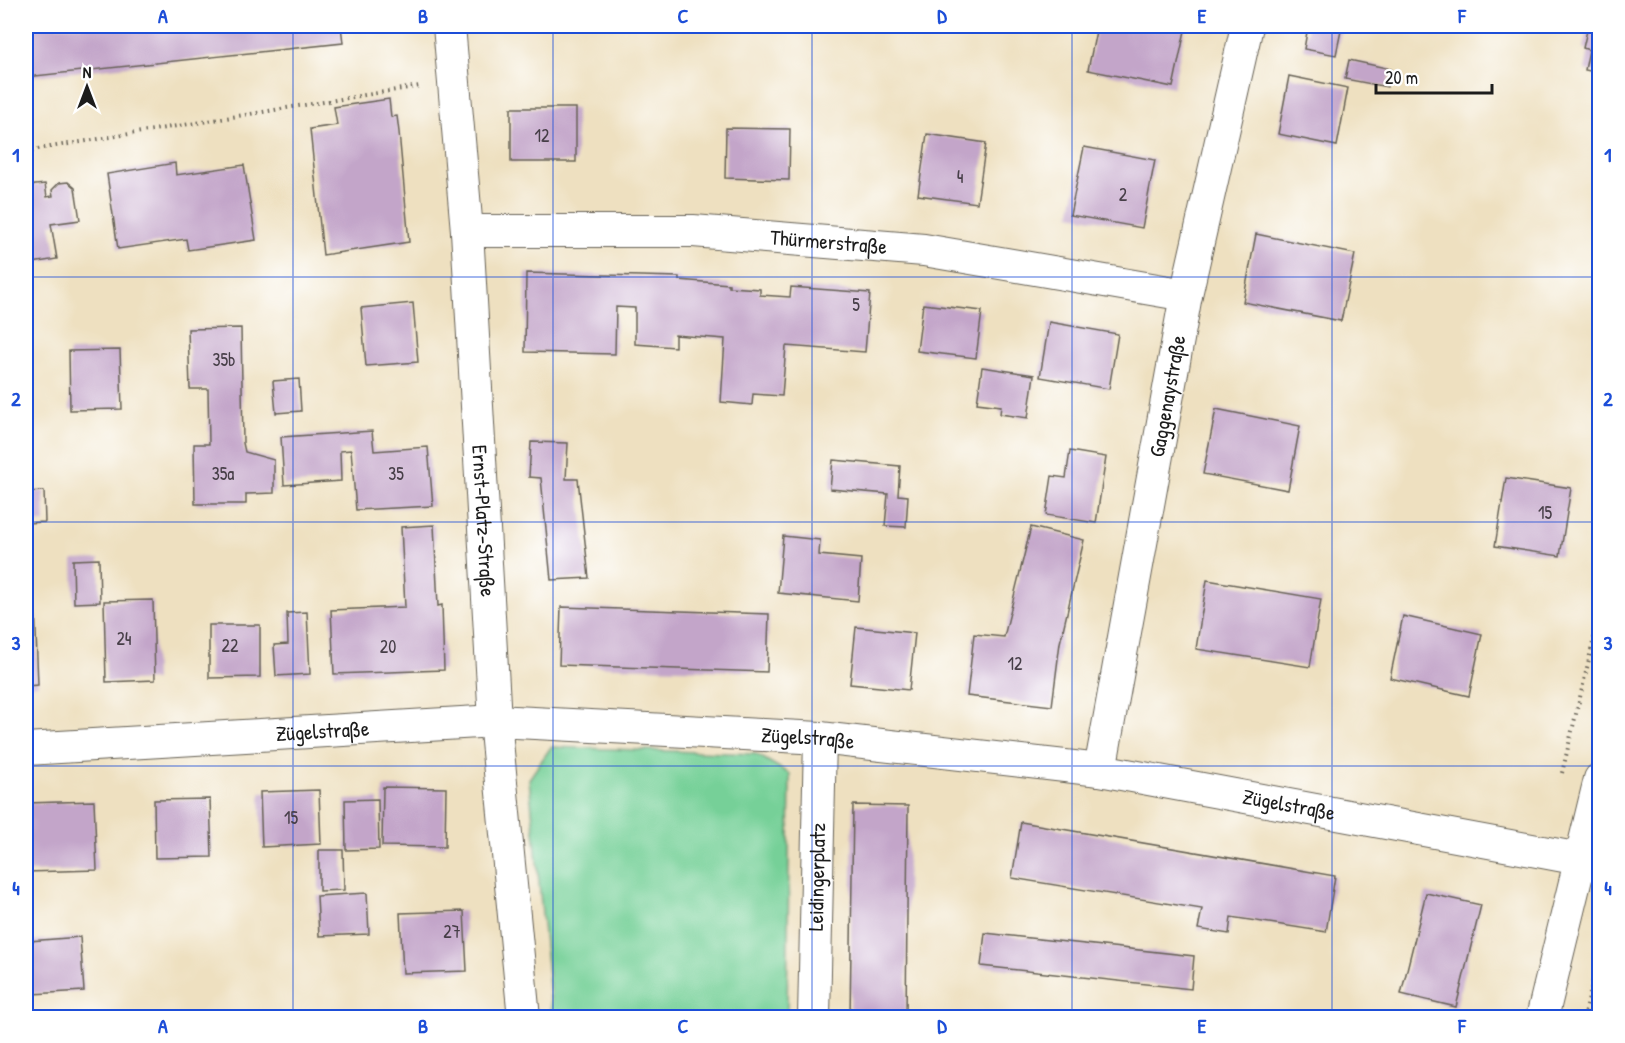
<svg xmlns="http://www.w3.org/2000/svg" width="1625" height="1043" viewBox="0 0 1625 1043" font-family="'Patrick Hand',sans-serif">
  <style>
    .green { fill: #76d098; stroke: #49765a; stroke-width: 1.5 }
    .building { fill: #c3a5c9 }
    .lines { fill: none; stroke-linecap: round; stroke-linejoin: round }
    .street-casing { stroke: #666155; stroke-width: 34 }
    .path { stroke: #666155; stroke-width: 4; stroke-dasharray: 1.5 4.5; stroke-linecap: butt }
    .street { stroke: #fff; stroke-width: 32 }
    .grid { fill: none; stroke: #1d4ed8; stroke-width: 1.5; stroke-opacity: 0.55 }
    .labels { text-anchor: middle; stroke-width: 5; stroke-linejoin: round; paint-order: stroke }
    .number-label { font-size: 18px; fill: #463e47 }
    .street-label { font-size: 21px; fill: #1c1c1c; stroke: #fff }
    .neatline { fill: none; stroke: #1d4ed8; stroke-width: 2 }
    .grid-label { font-size: 20px; text-anchor: middle; font-weight: bold; fill: #1d4ed8 }
  </style>
  <rect width="100%" height="100%" fill="#fff"/>
  <filter id="ink" filterUnits="userSpaceOnUse"><feTurbulence type="fractalNoise" baseFrequency=".0167" numOctaves="2"/><feDisplacementMap in="SourceGraphic" scale="12" xChannelSelector="R" yChannelSelector="G"/><feConvolveMatrix kernelMatrix="1 2 1 2 8 2 1 2 1" color-interpolation-filters="sRGB"/></filter>
  <filter id="wash" filterUnits="userSpaceOnUse"><feTurbulence type="fractalNoise" baseFrequency=".008" numOctaves="4" result="noise"/><feDisplacementMap in="SourceGraphic" scale="24" xChannelSelector="R" yChannelSelector="G"/><feGaussianBlur stdDeviation="1.35" result="paint"/><feColorMatrix in="noise" values="0 0 0 0 0 0 0 0 0 0 0 0 0 0 0 0 0 1.4 0 .05"/><feComposite in="paint" operator="in"/></filter>
  <g filter="url(#wash)">
    <rect width="100%" height="100%" fill="#eee0c0"/>
    <path class="green" d="M551,747L756,754L790,774L787,1017H552L529,779Z"/>
    <g id="blocks">
      <g class="building">
        <path d="M26,26H341L343,43L26,77Z"/>
        <path d="M1097,26H1186L1173,87L1088,70Z"/>
        <path d="M1308,26H1342L1336,55L1304,49Z"/>
        <path d="M1588,26H1600V73L1585,70L1589,50L1583,48Z"/>
        <path d="M1349,60L1391,69L1387,87L1345,79Z"/>
        <path d="M1289,76L1348,88L1337,146L1278,134Z"/>
        <path d="M389,99L391,117L397,116L399,132L409,242L323,255L310,129L337,125L334,107Z"/>
        <rect x="511" y="108" width="65" height="54"/>
        <path d="M726,128L790,129L789,180L725,178Z"/>
        <path d="M927,134L986,143L977,203L918,195Z"/>
        <path d="M1084,147L1155,160L1142,228L1070,215Z"/>
        <path d="M175,163L176,175L244,165L256,240L188,250L186,239L118,249L107,174Z"/>
        <path d="M68,182L75,188L80,220L51,224L57,259L26,264V186L45,184L47,197L53,196L52,190L59,183Z"/>
        <path d="M1256,234L1355,254L1341,321L1243,302Z"/>
        <path d="M526,273L679,277V280L729,284V287L760,289V295L790,297L791,287L870,293L865,352L786,346L782,396L753,394L752,405L721,402L725,339L675,335V347L635,344V308L616,307L615,354L525,352Z"/>
        <path d="M413,303L418,362L366,366L361,308Z"/>
        <path d="M923,304L982,311L976,358L917,351Z"/>
        <path d="M1049,322L1118,334L1109,389L1040,377Z"/>
        <path d="M241,328L243,443L245,452L274,460V493L246,494V504H195L194,444H209L208,389H190L188,329Z"/>
        <path d="M120,350L122,409L70,410L69,351Z"/>
        <path d="M982,367L1034,375L1028,418L1000,414L1001,406L977,403Z"/>
        <path d="M299,379L301,411L276,413L273,381Z"/>
        <path d="M1216,409L1300,426L1288,490L1203,474Z"/>
        <path d="M372,431L374,451L428,447L433,506L356,510L351,450L340,451L341,481L284,485L281,437Z"/>
        <path d="M531,442L568,443L566,479H578L589,578L551,580L541,478L529,477Z"/>
        <path d="M1070,451L1106,457L1096,523L1046,515L1052,476L1066,478Z"/>
        <path d="M833,460L900,466L898,495L908,496L906,527L885,526L888,494L830,489Z"/>
        <path d="M1506,478L1571,488L1560,556L1495,546Z"/>
        <path d="M44,491L45,522L26,523V492Z"/>
        <path d="M434,525L438,606L442,605L444,670L334,674L331,610L405,607L401,527Z"/>
        <path d="M1031,527L1084,540L1060,643L1052,706L967,696L974,634L1004,637Z"/>
        <path d="M783,536L820,540L819,555L861,559L858,601L778,593Z"/>
        <path d="M99,559L100,602L74,603L73,560Z"/>
        <path d="M1207,580L1321,599L1310,667L1196,649Z"/>
        <path d="M153,600L155,680L106,682L104,601Z"/>
        <path d="M26,605H35L38,685L26,686Z"/>
        <path d="M561,607L769,614L767,672L559,665Z"/>
        <path d="M307,612L310,674L276,676L274,645L288,644L287,613Z"/>
        <path d="M1403,616L1482,634L1469,696L1390,678Z"/>
        <path d="M209,625H260V677L209,678Z"/>
        <path d="M856,627L915,633L909,690L850,684Z"/>
        <path d="M383,787L446,788L445,847L382,846Z"/>
        <path d="M319,790L321,844L262,847L260,792Z"/>
        <path d="M210,799L212,857L155,858L154,800Z"/>
        <path d="M378,799L379,849L346,850L345,800Z"/>
        <path d="M94,801L97,870L26,872V803Z"/>
        <path d="M853,805L908,806L906,1018H850Z"/>
        <path d="M1021,822L1335,876L1326,932L1231,917L1229,934L1198,929L1202,909L1012,878Z"/>
        <path d="M319,850H343L344,890L319,891Z"/>
        <path d="M367,893L369,934L319,936L317,896Z"/>
        <path d="M1426,893L1481,905L1456,1007L1401,994Z"/>
        <path d="M464,911L467,971L403,973L400,913Z"/>
        <path d="M985,933L1194,956L1191,989L981,966Z"/>
        <path d="M80,937L84,991L32,994L29,941Z"/>
      </g>
    </g>
  </g>
  <g filter="url(#ink)">
    <use href="#blocks" fill-opacity="0" stroke="#666155" stroke-width="1.5"/>
    <g class="lines">
      <defs>
        <g id="street">
          <path id="s1" d="M449,26L467,231L495,721L524,1018"/>
          <path id="s2" d="M467,231H693L924,250L1186,295"/>
          <path id="s3" d="M26,749L495,721L820,738L1100,770L1580,859"/>
          <path id="s4" d="M1100,770L1186,295L1247,26"/>
          <path id="s5" d="M814,1018L820,738"/>
          <path d="M1542,1018L1600,779"/>
        </g>
      </defs>
      <use href="#street" class="street-casing"/>
      <g class="path">
        <path d="M26,151L420,86"/>
        <path d="M1562,773L1600,613"/>
        <path d="M1584,1018L1600,952"/>
      </g>
      <use href="#street" class="street"/>
    </g>
  </g>
  <path class="grid" d="M293,26V1018M553,26V1018M812,26V1018M1072,26V1018M1332,26V1018M26,277H1600M26,522H1600M26,766H1600"/>
  <g class="labels">
    <g class="number-label">
      <text x="542" y="142">12</text>
      <text x="960" y="183">4</text>
      <text x="1123" y="201">2</text>
      <text x="856" y="311">5</text>
      <text x="224" y="366">35b</text>
      <text x="223" y="480">35a</text>
      <text x="396" y="480">35</text>
      <text x="1545" y="519">15</text>
      <text x="124" y="645">24</text>
      <text x="230" y="652">22</text>
      <text x="388" y="653">20</text>
      <text x="1015" y="670">12</text>
      <text x="291" y="824">15</text>
      <text x="452" y="938">27</text>
    </g>
    <g class="street-label">
      <text dy="7" stroke="none"><textPath href="#s2" startOffset="362">Thürmerstraße</textPath></text>
      <text dy="7" stroke="none"><textPath href="#s4" startOffset="380">Gaggenaystraße</textPath></text>
      <text dy="7" stroke="none"><textPath href="#s1" startOffset="496">Ernst-Platz-Straße</textPath></text>
      <text dy="7" stroke="none"><textPath href="#s3" startOffset="297">Zügelstraße</textPath></text>
      <text dy="7" stroke="none"><textPath href="#s3" startOffset="783">Zügelstraße</textPath></text>
      <text dy="7" stroke="none"><textPath href="#s3" startOffset="1269">Zügelstraße</textPath></text>
      <text dy="7" stroke="none"><textPath href="#s5" startOffset="141">Leidingerplatz</textPath></text>
    </g>
  </g>
  <rect width="1625" height="1043" fill="none" stroke="#fff" stroke-width="66"/>
  <g transform="translate(87 87)" stroke="#ffffff" stroke-width="4.5" paint-order="stroke">
  <path d="M0-4.5L10 22L0 15L-10 22Z" fill="#1c1c1c"/>
  <text y="-9" font-size="16" font-weight="bold" text-anchor="middle" fill="#1c1c1c">N</text>
  </g>
  <path d="M1376 84v9h116v-9" fill="none" stroke="#1c1c1c" stroke-width="3"/>
  <text x="1385" y="84" font-size="18" fill="#1c1c1c" stroke="#ffffff" stroke-width="4.5" paint-order="stroke">20 m</text>
  <rect x="33" y="33" width="1559" height="977" class="neatline"/>
  <g class="grid-label">
    <text x="163" y="23">A</text>
    <text x="423" y="23">B</text>
    <text x="683" y="23">C</text>
    <text x="942" y="23">D</text>
    <text x="1202" y="23">E</text>
    <text x="1462" y="23">F</text>
    <text x="16" y="162">1</text>
    <text x="1608" y="162">1</text>
    <text x="16" y="406">2</text>
    <text x="1608" y="406">2</text>
    <text x="16" y="650">3</text>
    <text x="1608" y="650">3</text>
    <text x="16" y="895">4</text>
    <text x="1608" y="895">4</text>
    <text x="163" y="1033">A</text>
    <text x="423" y="1033">B</text>
    <text x="683" y="1033">C</text>
    <text x="942" y="1033">D</text>
    <text x="1202" y="1033">E</text>
    <text x="1462" y="1033">F</text>
  </g>
</svg>
